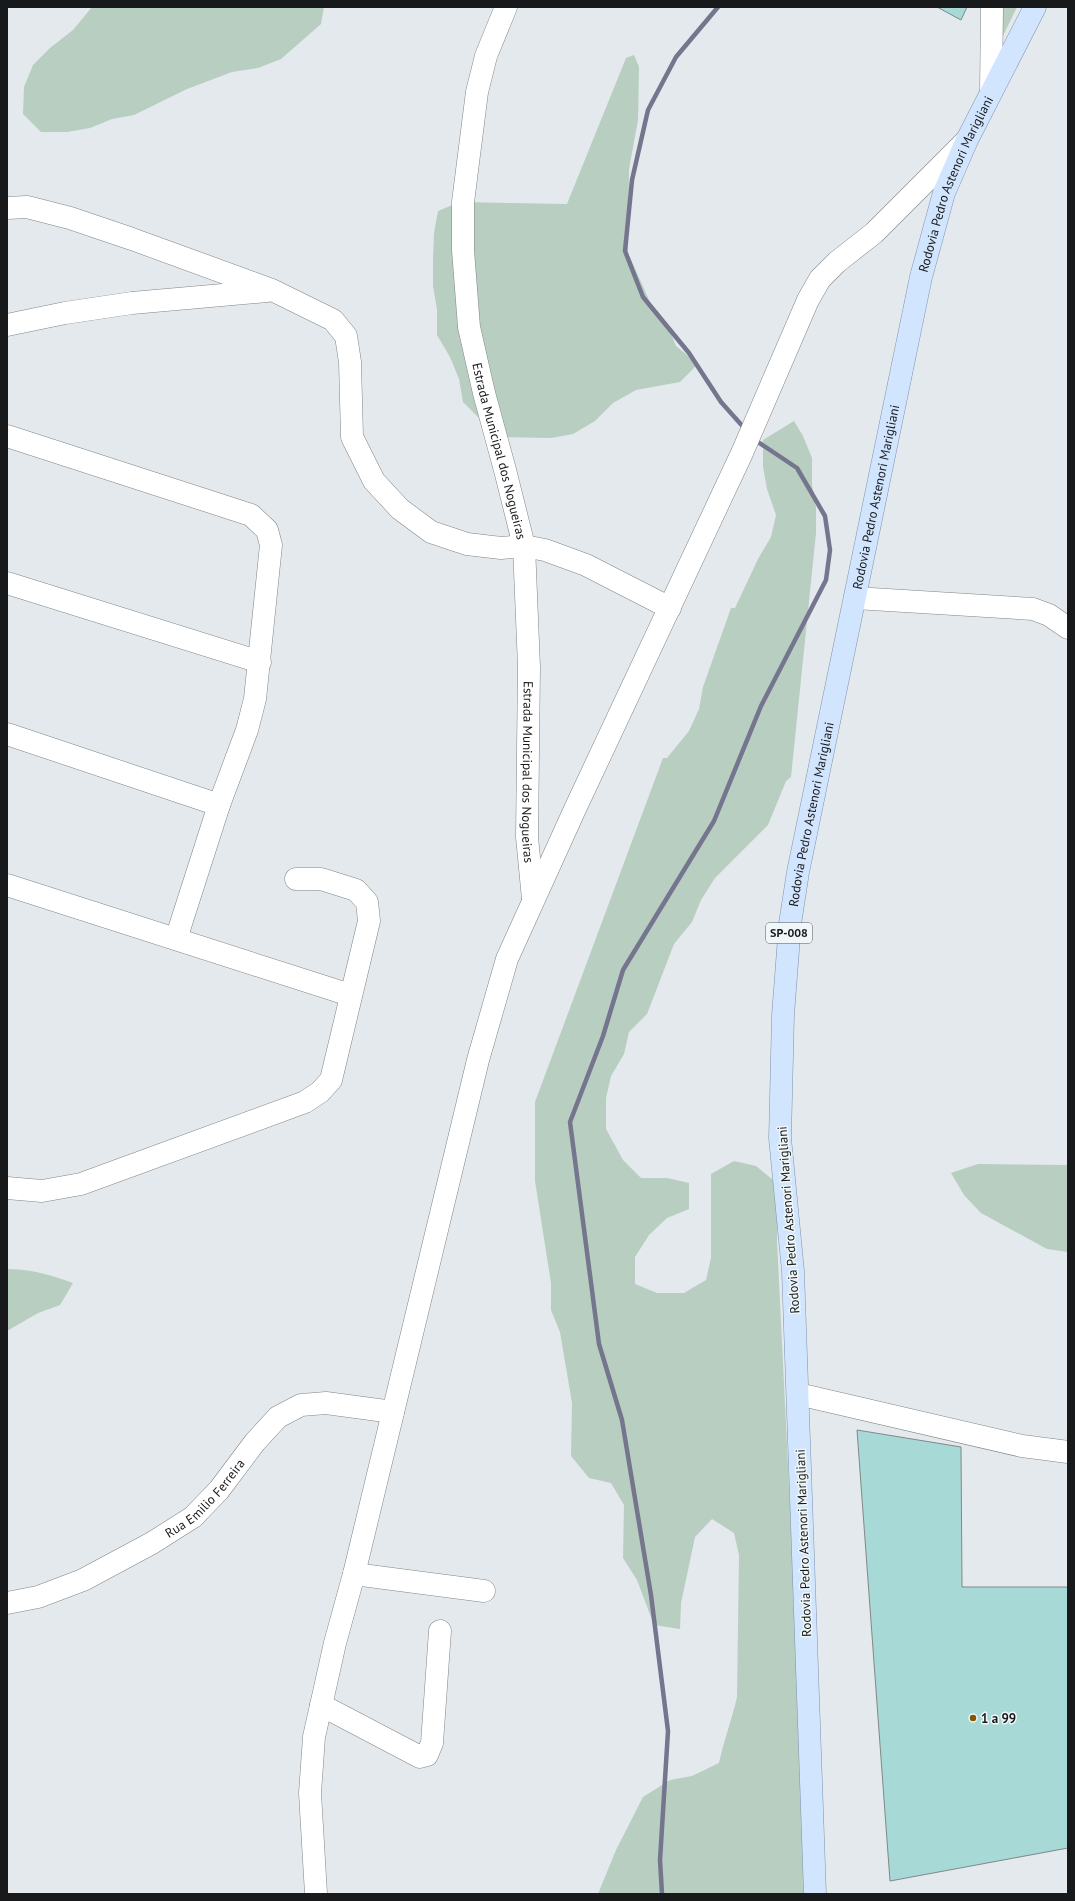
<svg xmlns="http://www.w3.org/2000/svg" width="1075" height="1901" viewBox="0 0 1075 1901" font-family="'PT Sans',sans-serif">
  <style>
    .green { fill: #b7cec1 }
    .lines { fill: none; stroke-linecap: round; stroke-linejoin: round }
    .stream { stroke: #76758e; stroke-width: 4.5 }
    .building { fill: #a7d9d7; stroke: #828887 }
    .minor-casing { stroke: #808588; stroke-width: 23 }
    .major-casing { stroke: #7d92ae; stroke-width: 23 }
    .minor { stroke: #fff; stroke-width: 22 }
    .major { stroke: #d2e5fe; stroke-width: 22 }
    .poi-dot { fill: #885300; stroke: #f0f7f9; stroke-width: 1.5 }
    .labels { text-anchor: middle; stroke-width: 3; stroke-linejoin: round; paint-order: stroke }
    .shield { fill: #f0f7f9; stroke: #585c5d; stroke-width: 1 }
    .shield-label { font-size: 12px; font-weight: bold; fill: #17191a }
    .street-label { font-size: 13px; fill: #17191a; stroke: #f0f7f9 }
    .poi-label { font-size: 13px; font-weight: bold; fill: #17191a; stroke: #f0f7f9; text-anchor: start }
  </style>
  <rect width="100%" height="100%" fill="#e3e9ec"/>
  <g class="green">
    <path d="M92,7H324L321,24L281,59L258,68L232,72L187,89L134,115L112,119L90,128L67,132H41L23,114L24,87L33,65L50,48L73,30Z"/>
    <path d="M999,7H1017L1002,38Z"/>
    <path d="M634,55L639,67L638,120L629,169L628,253L650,302L667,324L676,346L698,364L680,382L636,390L613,403L595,421L573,434L551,438L498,437L463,402L459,379L450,357L437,335V309L433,286V260L434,233L438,211L460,202L567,204L626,58Z"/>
    <path d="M794,421L803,436L812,458V485L816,507V533L791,777L786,781L768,825L715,878L701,900L692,922L674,944L647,1014L629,1032L624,1054L611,1076L606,1098V1129L623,1160L641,1178H667L689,1183V1209L667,1218L649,1235L635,1257V1284L657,1293H684L706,1280L711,1258V1174L734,1161L756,1166L778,1184L777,1241L809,1894H598L616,1850L643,1797L670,1780L692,1776L719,1763C724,1740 732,1719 737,1697L739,1555L734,1533L712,1519L695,1537L681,1603L680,1629L654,1625L637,1580L623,1558L624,1505L611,1483L589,1478L571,1456L572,1403L560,1332L551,1310V1283L535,1181V1102L663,758H667L689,731L699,709L703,687L731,608H735L758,559L771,537L776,515L767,489L763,467V440Z"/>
    <path d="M978,1164L1068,1165V1252L1047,1249L981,1213L964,1195L951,1173Z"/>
    <path d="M7,1269C31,1269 51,1275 73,1283L60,1305L38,1313L7,1331Z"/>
  </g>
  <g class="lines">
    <g class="stream">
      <path d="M718,7L676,57L648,110L632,180L625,251L643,297L689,353L721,402L746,430"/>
      <path d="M662,1894L660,1860L668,1731L651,1595L622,1420L599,1344L570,1122L603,1036L623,970L714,821L761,706L826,580L830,550L825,516L797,468L755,440"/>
    </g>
  </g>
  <g class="building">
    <path d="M937,7H967L961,20Z"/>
    <path d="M857,1430L961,1447L962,1587H1068V1848L890,1881Z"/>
  </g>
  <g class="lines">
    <defs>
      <g id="minor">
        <path id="s1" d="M506,7L486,56L477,92L463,202V250L469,327L484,393L505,470L524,546L529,667L527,837L533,899"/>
        <path d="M991,92L992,7"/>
        <path d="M7,208L27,207L70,218L132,239L272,290L333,320L346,336L350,362L352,437L374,481L400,509L431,532L467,544L501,548L524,546L545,550L586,565L670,608"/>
        <path d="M7,325L65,313L132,303L267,291"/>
        <path d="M7,436L251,515L267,530L271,545L255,699L247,730L219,805L176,939"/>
        <path d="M7,583L260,662"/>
        <path d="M855,598L1033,609L1049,615L1068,628"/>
        <path d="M7,734L219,805"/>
        <path d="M7,885L350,995"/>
        <path d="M7,1188L42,1191L81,1184L305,1102L320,1092L331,1080L369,921L367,902L356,890L321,879H296"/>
        <path d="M798,1394L1022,1446L1068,1452"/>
        <path d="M354,1574L484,1591"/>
        <path id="s2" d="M7,1603L38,1597L83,1580L152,1543L193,1517L219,1490L255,1442L278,1417L301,1405L326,1403L393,1412"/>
        <path d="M321,1705L420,1757L427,1755L432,1743L440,1631"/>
        <path d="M316,1894L310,1793L314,1737L335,1643L354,1574L478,1060L507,959L575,809L742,453L808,300L820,279L837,262L874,233L966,141"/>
      </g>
      <g id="major">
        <path id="s3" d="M815,1894L793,1271L780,1138L783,1015L790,924L798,872L921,277L944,193L967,140L1035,7"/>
      </g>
    </defs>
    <use href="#minor" class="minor-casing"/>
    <use href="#major" class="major-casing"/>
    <use href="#minor" class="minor"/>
    <use href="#major" class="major"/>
  </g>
  <circle class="poi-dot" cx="973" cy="1718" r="4"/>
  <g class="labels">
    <rect class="shield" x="766" y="923" width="46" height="20" rx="3"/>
    <g class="shield-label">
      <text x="789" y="937">SP-008</text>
    </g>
    <g class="street-label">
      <text dy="5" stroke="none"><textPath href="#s3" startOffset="1731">Rodovia Pedro Astenori Marigliani</textPath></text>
      <text dy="5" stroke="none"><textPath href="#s1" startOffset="454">Estrada Municipal dos Nogueiras</textPath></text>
      <text dy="5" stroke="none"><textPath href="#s3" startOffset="1407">Rodovia Pedro Astenori Marigliani</textPath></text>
      <text dy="5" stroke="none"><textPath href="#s1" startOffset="778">Estrada Municipal dos Nogueiras</textPath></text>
      <text dy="5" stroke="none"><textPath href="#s3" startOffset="1083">Rodovia Pedro Astenori Marigliani</textPath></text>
      <text transform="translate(788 1220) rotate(-94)" y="5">Rodovia Pedro Astenori Marigliani</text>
      <text dy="5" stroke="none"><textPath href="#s2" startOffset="228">Rua Emilio Ferreira</textPath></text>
      <text transform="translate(803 1543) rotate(-92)" y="5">Rodovia Pedro Astenori Marigliani</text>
    </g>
    <g class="poi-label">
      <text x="981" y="1723">1 a 99</text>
    </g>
  </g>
  <rect width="1075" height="1901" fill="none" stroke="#17191a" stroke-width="16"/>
</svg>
